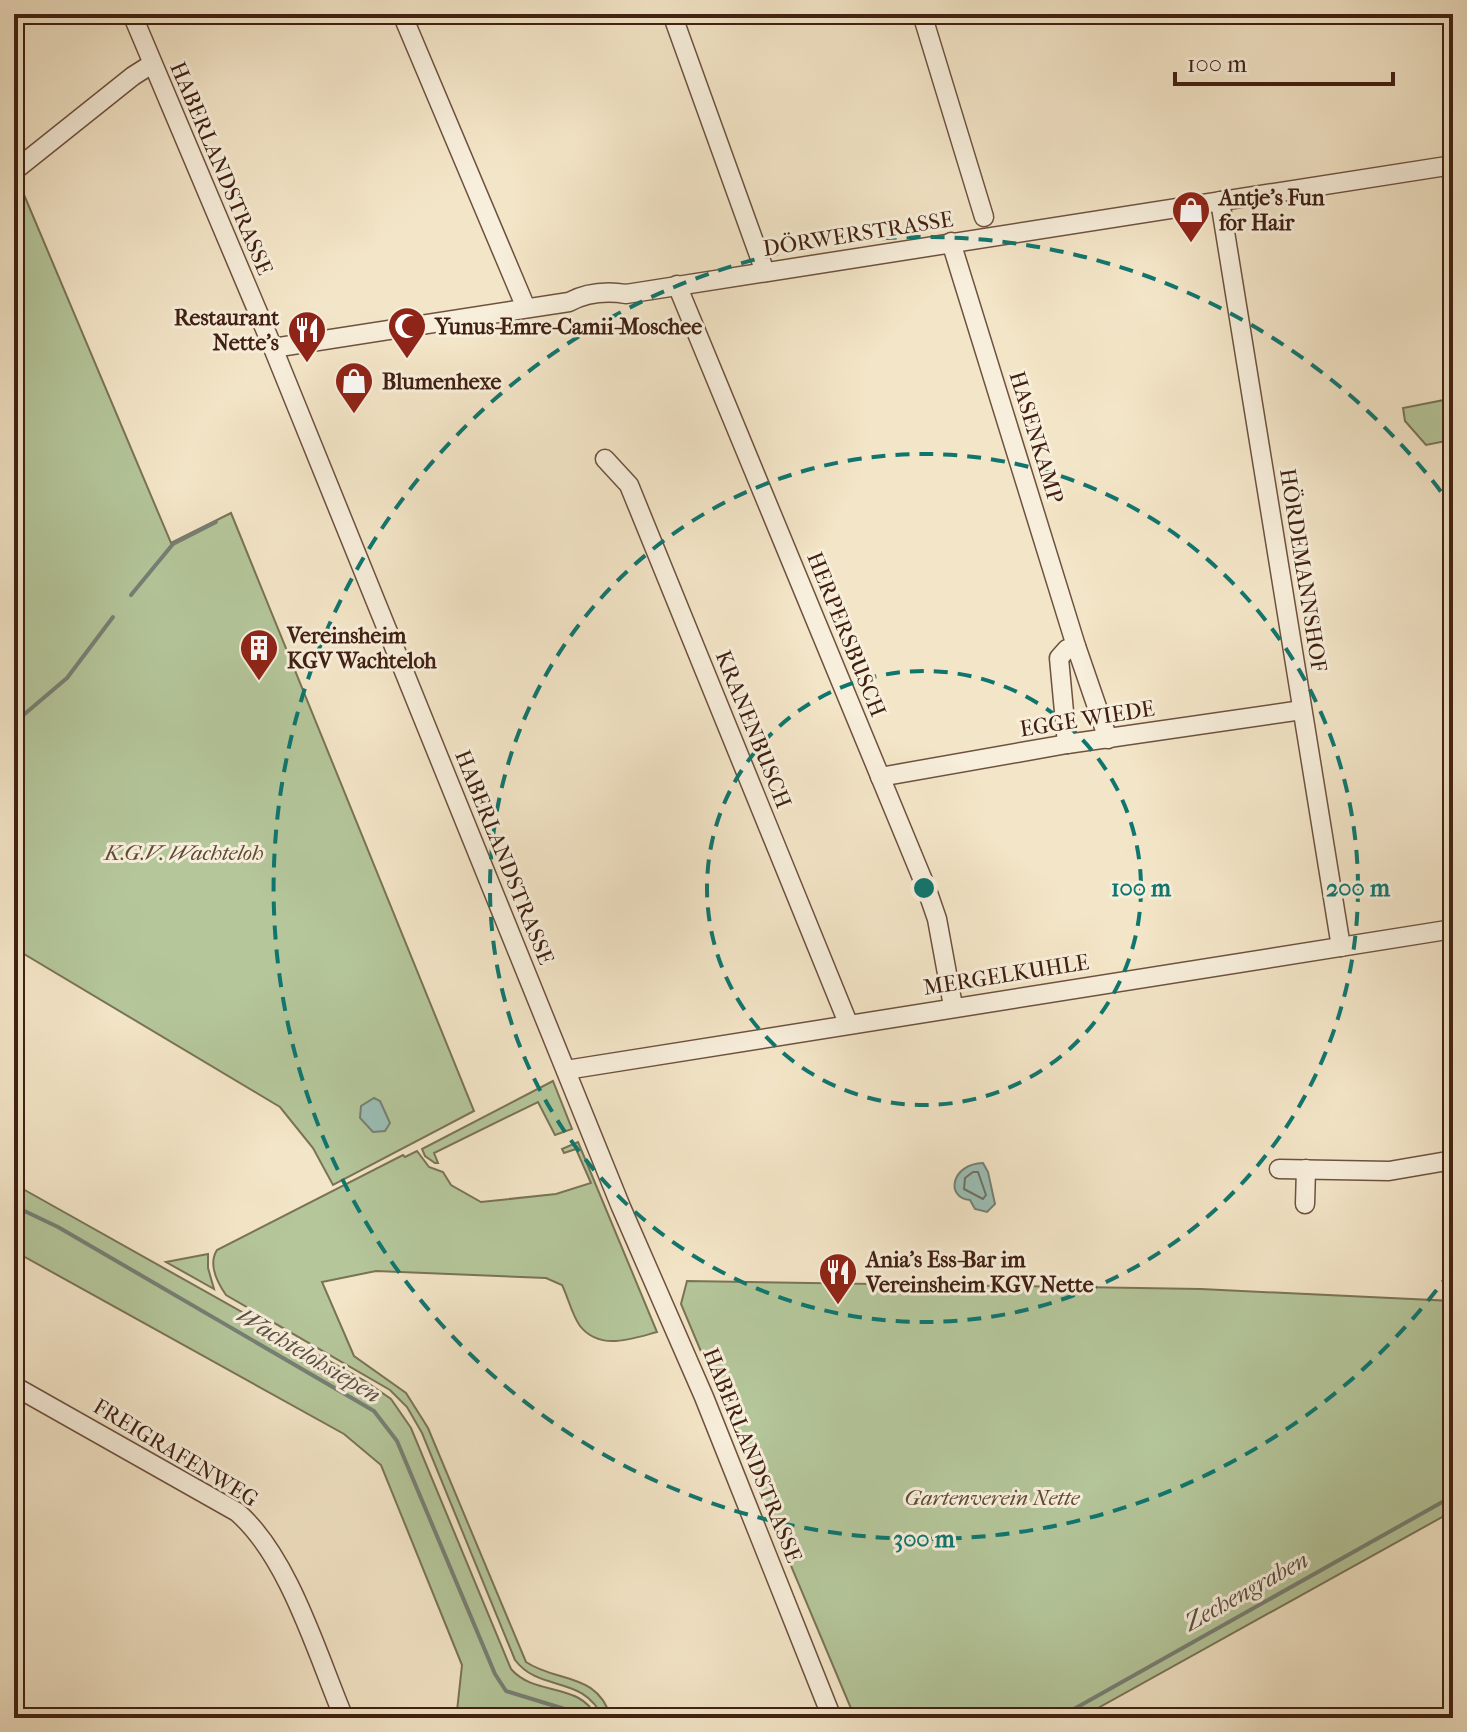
<svg xmlns="http://www.w3.org/2000/svg" width="1467" height="1732" viewBox="0 0 1467 1732" font-family="'IM FELL French Canon',serif">
  <style>
    .green { fill: #b4c69a; stroke: #7a7356; stroke-width: 2 }
    .water { fill: #9bbfb6; stroke: #777f74; stroke-width: 2 }
    .lines { fill: none; stroke-linecap: round; stroke-linejoin: round }
    .shore { stroke: #6e7064; stroke-width: 2 }
    .stream { stroke: #777f74; stroke-width: 4 }
    .minor-casing { stroke: #6e513f; stroke-width: 21 }
    .minor { stroke: #f7eedb; stroke-width: 18 }
    .ring { fill: none; stroke: #0f766e; stroke-width: 4; stroke-dasharray: 14 10 }
    .labels { text-anchor: middle; stroke-width: 6; stroke-linejoin: round; paint-order: stroke }
    .street-label { font-size: 22px; fill: #412012; stroke: #f7eedb }
    .poi-label { font-size: 22px; font-weight: bold; fill: #412012; stroke: #f7eedb; text-anchor: start }
    .park-label { font-size: 22px; font-style: italic; fill: #5e4a34; stroke: #f7eedb }
    .water-label { font-size: 24px; font-style: italic; fill: #5c5043; stroke: #f7eedb }
    .centre { fill: #0f766e; stroke: #f7eedb; stroke-width: 4 }
    .ring-label { font-size: 24px; text-anchor: middle; font-weight: bold; fill: #0f766e; stroke: #f7eedb; stroke-width: 6; stroke-linejoin: round; paint-order: stroke }
  </style>
  <rect width="100%" height="100%" fill="#f3e5c7"/>
  <filter id="stains"><feTurbulence type="fractalNoise" baseFrequency=".0025" numOctaves="4"/><feColorMatrix values="0 0 0 0 .2 0 0 0 0 .09 0 0 0 0 .02 0 0 0 .5 -.17"/></filter>
  <radialGradient id="worn" r=".72"><stop offset=".6" stop-color="#630" stop-opacity="0"/><stop offset="1" stop-color="#630" stop-opacity=".3"/></radialGradient>
  <g class="green">
    <path d="M22,190L171,543L231,513L474,1111L333,1185L313,1148L280,1107L14,948V196Z"/>
    <path d="M1444,400L1451,440L1426,445L1405,421L1403,408Z"/>
    <path d="M553,1081L572,1129L555,1135L538,1102L434,1153L438,1163H435L425,1156L422,1149Z"/>
    <path d="M578,1142L657,1332C631,1339 600,1351 580,1326C572,1315 568,1297 562,1285L546,1278L376,1271L322,1282L354,1356L406,1393L428,1428L526,1662C557,1683 598,1672 611,1718H603C583,1674 540,1693 515,1660L422,1433L407,1407L390,1390L226,1295C217,1282 208,1264 217,1250L403,1155L405,1157L417,1151L429,1167L443,1172L451,1185L481,1202L556,1194L591,1183L576,1149L564,1153L562,1149Z"/>
    <path d="M14,1184L365,1381L391,1399L411,1428L511,1669C535,1697 580,1681 597,1718H517L457,1711L462,1665L381,1465L344,1434L14,1251Z"/>
    <path d="M208,1254V1268L214,1289L166,1262Z"/>
    <path d="M687,1281L1201,1289L1453,1301V1511L1080,1718H855L681,1304Z"/>
  </g>
  <g class="water">
    <path d="M374,1098L380,1101L390,1123L385,1131L373,1132L360,1118L361,1106Z"/>
    <path d="M983,1163L988,1172L995,1204L987,1212L975,1209L970,1200C945,1198 951,1164 983,1163Z"/>
  </g>
  <g class="lines">
    <path class="shore" d="M973,1172H978L986,1195L983,1199L964,1189L965,1178Z"/>
    <g class="stream">
      <path d="M131,595L173,544L216,522"/>
      <path d="M14,723L67,678L113,617"/>
      <path d="M14,1206L58,1227L374,1411L397,1441L495,1674L506,1691L568,1710L581,1718"/>
      <path d="M1058,1718L1453,1496"/>
    </g>
    <defs>
      <g id="minor">
        <path d="M132,14L273,348L621,1207L704,1397L832,1718"/>
        <path d="M402,14L526,308"/>
        <path d="M672,14L765,272"/>
        <path d="M922,14L984,217"/>
        <path d="M14,171L133,76L152,64"/>
        <path d="M1220,201L1341,947"/>
        <path d="M951,242L1076,646"/>
        <path d="M677,285L927,890L937,919L953,1006"/>
        <path d="M273,348L569,302C586,293 607,291 626,294L1453,165"/>
        <path d="M605,459L629,485L848,1023"/>
        <path d="M1067,744L1059,658L1067,649L1076,646L1108,739"/>
        <path d="M880,777L1067,744L1302,710"/>
        <path d="M566,1070L1453,929"/>
        <path d="M1279,1169L1389,1171L1453,1160"/>
        <path d="M1305,1204L1306,1169"/>
        <path d="M14,1386L237,1512C289,1557 317,1654 344,1718"/>
      </g>
    </defs>
    <use href="#minor" class="minor-casing"/>
    <use href="#minor" class="minor"/>
  </g>
  <g class="ring">
    <circle cx="924" cy="888" r="217"/>
    <circle cx="924" cy="888" r="434"/>
    <path d="M1451 1271A651 651 0 1 1 1451 505"/>
  </g>
  <defs>
    <symbol id="shop-pin" viewBox="-11 -11 22 30"><path d="M0 17L-7.5 6A9.5 9.5 0 1 1 7.5 6Z" fill="#8f2418" stroke="#f7eedb"/><path d="M-5-2.5h2.3a2.7 3.5 0 0 1 5.4 0H5L5.5 6h-11ZM-1.5-2.5h3a1.5 2.3 0 0 0-3 0Z" fill="#fff"/></symbol>
    <symbol id="mosque-pin" viewBox="-11 -11 22 30"><path d="M0 17L-7.5 6A9.5 9.5 0 1 1 7.5 6Z" fill="#8f2418" stroke="#f7eedb"/><path d="M3.5-4.9A6 6 0 1 0 3.5 4.9A5 5 0 1 1 3.5-4.9Z" fill="#fff"/></symbol>
    <symbol id="restaurant-pin" viewBox="-11 -11 22 30"><path d="M0 17L-7.5 6A9.5 9.5 0 1 1 7.5 6Z" fill="#8f2418" stroke="#f7eedb"/><path d="M-5-6h1v4h1v-4h1v4h1v-4h1v5L-1.5 .5V6h-2V.5L-5-1ZM5-6V6H3V1.5H1.5Q1.5-4 5-6Z" fill="#fff"/></symbol>
    <symbol id="building-pin" viewBox="-11 -11 22 30"><path d="M0 17L-7.5 6A9.5 9.5 0 1 1 7.5 6Z" fill="#8f2418" stroke="#f7eedb"/><path d="M-4-6H4V6H1V3H-1V6H-4ZM-2.5-4.3h1.7v1.8h-1.7ZM.8-4.3h1.7v1.8H.8ZM-2.5-1h1.7V.8h-1.7ZM.8-1h1.7V.8H.8Z" fill="#fff"/></symbol>
  </defs>
  <g fill-rule="evenodd">
    <use href="#shop-pin" x="1169" y="188" width="44" height="60"/>
    <use href="#mosque-pin" x="385" y="304" width="44" height="60"/>
    <use href="#restaurant-pin" x="285" y="308" width="44" height="60"/>
    <use href="#shop-pin" x="332" y="359" width="44" height="60"/>
    <use href="#building-pin" x="237" y="626" width="44" height="60"/>
    <use href="#restaurant-pin" x="816" y="1250" width="44" height="60"/>
  </g>
  <g class="labels">
    <g class="street-label">
      <text transform="translate(222 168) rotate(67)" y="8">HABERLANDSTRASSE</text>
      <text transform="translate(858 233) rotate(-9)" y="8">DÖRWERSTRASSE</text>
      <text transform="translate(1037 437) rotate(73)" y="8">HASENKAMP</text>
      <text transform="translate(1304 570) rotate(81)" y="8">HÖRDEMANNSHOF</text>
      <text transform="translate(847 634) rotate(68)" y="8">HERPERSBUSCH</text>
      <text transform="translate(1087 718) rotate(-9)" y="8">EGGE WIEDE</text>
      <text transform="translate(754 729) rotate(68)" y="8">KRANENBUSCH</text>
      <text transform="translate(505 857) rotate(68)" y="8">HABERLANDSTRASSE</text>
      <text transform="translate(1006 974) rotate(-9)" y="8">MERGELKUHLE</text>
      <text transform="translate(176 1452) rotate(31)" y="8">FREIGRAFENWEG</text>
      <text transform="translate(753 1455) rotate(68)" y="8">HABERLANDSTRASSE</text>
    </g>
    <g class="poi-label">
      <text x="1219" y="205">Antje's Fun<tspan x="1219" dy="25">for Hair</tspan></text>
      <text x="279" y="325" text-anchor="end">Restaurant<tspan x="279" dy="25">Nette's</tspan></text>
      <text x="435" y="334">Yunus-Emre-Camii-Moschee</text>
      <text x="382" y="389">Blumenhexe</text>
      <text x="287" y="643">Vereinsheim<tspan x="287" dy="25">KGV Wachteloh</tspan></text>
      <text x="866" y="1267">Ania's Ess-Bar im<tspan x="866" dy="25">Vereinsheim KGV Nette</tspan></text>
    </g>
    <g class="park-label">
      <text x="184" y="860">K.G.V. Wachteloh</text>
      <text x="992" y="1505">Gartenverein Nette</text>
    </g>
    <g class="water-label">
      <text transform="translate(309 1355) rotate(31)" y="8">Wachtelohsiepen</text>
      <text transform="translate(1246 1591) rotate(-29)" y="8">Zechengraben</text>
    </g>
  </g>
  <circle cx="924" cy="888" r="12" class="centre"/>
  <g class="ring-label">
    <text x="1141" y="896">100 m</text>
    <text x="1358" y="896">200 m</text>
    <text x="924" y="1547">300 m</text>
  </g>
  <rect width="1467" height="1732" fill="none" stroke="#f3e5c7" stroke-width="48"/>
  <rect x="16" y="16" width="1435" height="1700" fill="none" stroke="#412012" stroke-width="4"/>
  <rect x="24" y="24" width="1419" height="1684" fill="none" stroke="#412012" stroke-width="2"/>
  <path d="M1175 72v12h218v-12" fill="none" stroke="#412012" stroke-width="4"/>
  <text x="1187" y="72" font-size="24" fill="#412012" stroke="#f7eedb" stroke-width="6" paint-order="stroke">100 m</text>
  <rect width="100%" height="100%" filter="url(#stains)"/>
  <rect width="100%" height="100%" fill="url(#worn)"/>
</svg>
